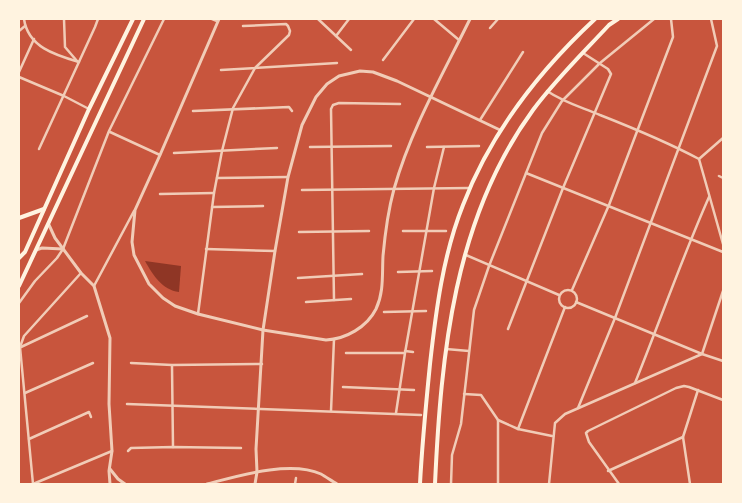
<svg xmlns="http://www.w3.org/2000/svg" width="742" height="503" viewBox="0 0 742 503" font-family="Lato,sans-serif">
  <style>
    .water { fill: #8f3625 }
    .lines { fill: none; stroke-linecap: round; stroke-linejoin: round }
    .minor { stroke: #f1ccb7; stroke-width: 2.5 }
    .tertiary { stroke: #f1ccb7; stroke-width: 3 }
    .secondary { stroke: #fff3e0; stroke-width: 4 }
  </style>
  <rect width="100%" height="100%" fill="#c8553d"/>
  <path class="water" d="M145,261L181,266L179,292C162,290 153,275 145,261Z"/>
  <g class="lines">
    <g class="minor">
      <path d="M24,19C28,47 55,55 79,62"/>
      <path d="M64,19L65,47L77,61"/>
      <path d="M212,19L217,21"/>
      <path d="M318,19L351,50"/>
      <path d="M434,19L459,40"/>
      <path d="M490,28L498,19"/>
      <path d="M19,31L25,26"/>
      <path d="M336,36L349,19"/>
      <path d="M383,60L414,19"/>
      <path d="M221,70L337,63"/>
      <path d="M19,72L34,39"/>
      <path d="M19,77L64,96L89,109"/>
      <path d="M547,91C565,103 581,107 600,115C633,128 667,142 699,159"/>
      <path d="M193,111L289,107L292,111"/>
      <path d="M480,120L523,52"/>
      <path d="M110,132L160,155"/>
      <path d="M723,138L699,159L723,244"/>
      <path d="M310,147L391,146"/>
      <path d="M427,147L479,146"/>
      <path d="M39,149L95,27L98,19"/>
      <path d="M174,153L277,148"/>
      <path d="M526,173L723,252"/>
      <path d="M719,176L723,178"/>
      <path d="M217,178L288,177"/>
      <path d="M302,190L470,188"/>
      <path d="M160,194L214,193"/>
      <path d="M212,207L263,206"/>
      <path d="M403,231H446"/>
      <path d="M299,232L369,231"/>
      <path d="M206,249L275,251"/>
      <path d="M466,255L559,295"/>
      <path d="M398,272L432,271"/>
      <path d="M298,278L362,274"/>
      <path d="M94,286L134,211"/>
      <circle cx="568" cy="299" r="9"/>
      <path d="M572,290L609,205L673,37L671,19"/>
      <path d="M334,300L331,109L333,105L339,103L400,104"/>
      <path d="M306,302L351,299"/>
      <path d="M576,302L702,354L723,361"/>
      <path d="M19,303L35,281L57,258L63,249L109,131L164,19"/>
      <path d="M384,312L426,311"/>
      <path d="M198,314L214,193L222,151L233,108L255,68L289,35L290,31L288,26L286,24L243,26"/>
      <path d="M508,329L563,188L611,74L608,69L583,53"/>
      <path d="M21,347L87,316"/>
      <path d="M446,349L469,351"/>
      <path d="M405,351L413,352"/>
      <path d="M346,353H404"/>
      <path d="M131,363L172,365L262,364"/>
      <path d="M172,366L173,447"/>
      <path d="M635,383C660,321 682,258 709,197"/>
      <path d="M343,387L414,390"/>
      <path d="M25,393L93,363"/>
      <path d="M464,394L481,395L498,420L518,429L552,436"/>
      <path d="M127,404L421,415"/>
      <path d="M578,408L615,318L717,46L711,19"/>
      <path d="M331,411L334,339"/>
      <path d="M396,413L405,353L434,188L444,147"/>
      <path d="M498,420V484"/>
      <path d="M518,429L565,307"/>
      <path d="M29,439L89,412L91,417"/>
      <path d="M128,451L131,448L173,447L241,448"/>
      <path d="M608,471L683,437"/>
      <path d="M33,484L20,347L24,336L81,273"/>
      <path d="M33,484L112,451"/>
      <path d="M295,484L296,478"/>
      <path d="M451,484L452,455L461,424L474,310L489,266L542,133L562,101L600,63L654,19"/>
      <path d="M549,484L555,423L565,414L702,354L723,291"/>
      <path d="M619,484L589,442L586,433L588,431L676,388L684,386L689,387L723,400"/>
      <path d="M690,484L683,437L698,390"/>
    </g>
    <g class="tertiary">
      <path d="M219,19L160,155L135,210L132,242L134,255L149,284L163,298L175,306L198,314L263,330L326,340C346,339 367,327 376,309C384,292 382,275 383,256C385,234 388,211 394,189C411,129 443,74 470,19"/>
      <path d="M49,225L55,238L81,273L94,286L110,338L109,404L112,451L109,471L110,484"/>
      <path d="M36,250L42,248L63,249"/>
      <path d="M110,469L118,479L125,484"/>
      <path d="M207,484C238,476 290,460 321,474C326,477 332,481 337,484"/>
      <path d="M255,484L257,472L256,449L263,330L275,251L288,177L302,125L316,97L327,84L339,76L360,71L373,72L397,81L500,130"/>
    </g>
    <g class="secondary">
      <path d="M19,218L44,209"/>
      <path d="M19,258L25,252L89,109L133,19"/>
      <path d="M19,286L144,19"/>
      <path d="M420,484C422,444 426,404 430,364C436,310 443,255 463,205C491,132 538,72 595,19"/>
      <path d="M435,484C441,354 454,218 533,110C556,79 583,53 609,25L618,19"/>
    </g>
  </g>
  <rect width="742" height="503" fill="none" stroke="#fff3e0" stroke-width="40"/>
</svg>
